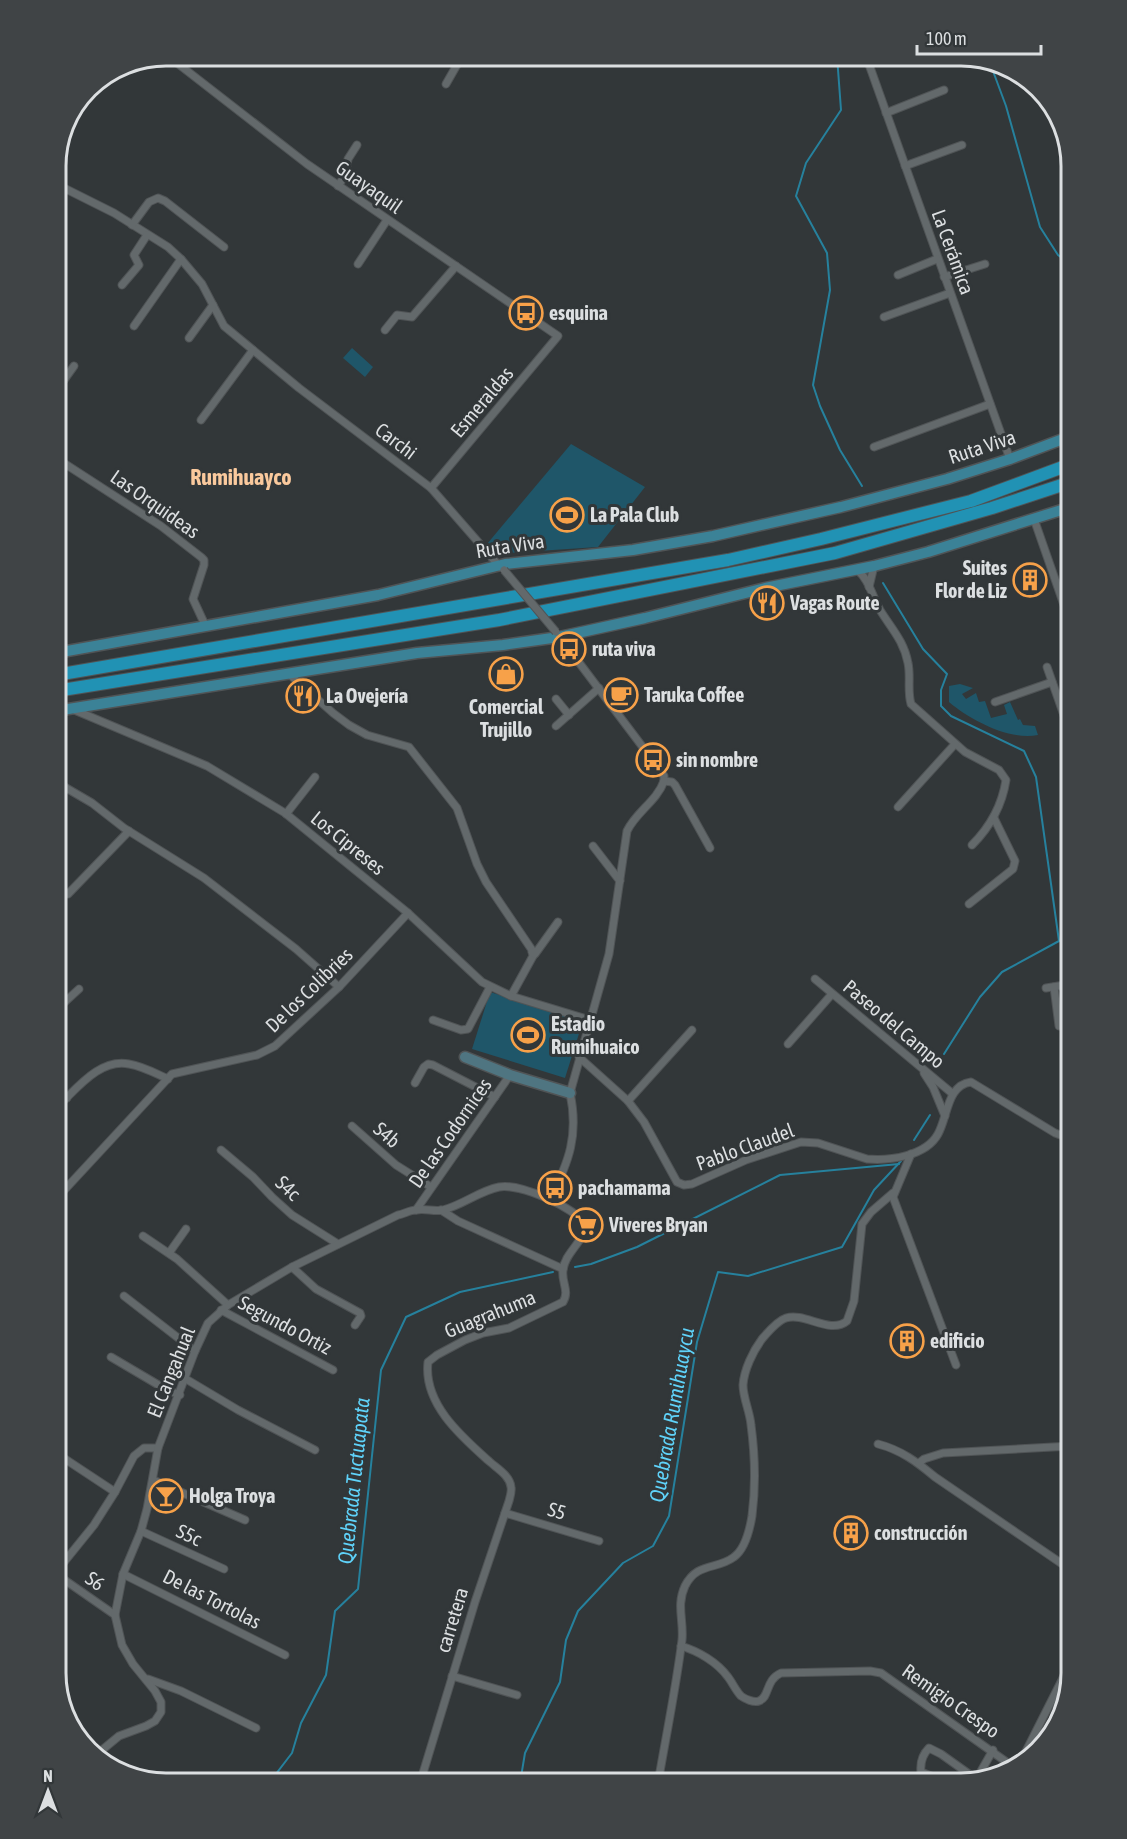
<svg xmlns="http://www.w3.org/2000/svg" width="1127" height="1839" viewBox="0 0 1127 1839" font-family="'Asap Condensed',sans-serif">
  <style>
    .green { fill: #1f5669 }
    .lines { fill: none; stroke-linecap: round; stroke-linejoin: round }
    .stream { stroke: #26819d; stroke-width: 2 }
    .street-casing { stroke: #505456; stroke-width: 9 }
    .secondary-casing { stroke: #505456; stroke-width: 13 }
    .primary-casing { stroke: #505456; stroke-width: 13 }
    .highway-casing { stroke: #505456; stroke-width: 14 }
    .street { stroke: #63696b; stroke-width: 7 }
    .secondary { stroke: #4f7581; stroke-width: 10 }
    .primary { stroke: #3b8297; stroke-width: 10 }
    .highway { stroke: #2192b4; stroke-width: 12 }
    .street-bridge-casing { stroke: #505456; stroke-width: 9; stroke-linecap: butt }
    .street-bridge { stroke: #63696b; stroke-width: 7 }
    .labels { text-anchor: middle; stroke-width: 6; stroke-linejoin: round; paint-order: stroke }
    .street-label { font-size: 20px; fill: #dcdfe1; stroke: #323739 }
    .poi-label { font-size: 20px; font-weight: bold; fill: #dcdfe1; stroke: #323739; text-anchor: start }
    .water-label { font-size: 21px; font-style: italic; fill: #5fd2f9; stroke: #323739 }
    .quarter-label { font-size: 22px; font-weight: bold; fill: #fac99d; stroke: #323739 }
    .rim { fill: none; stroke: #dcdfe1; stroke-width: 3 }
  </style>
  <rect width="100%" height="100%" fill="#323739"/>
  <g class="green">
    <path d="M352,348L373,367L365,377L343,358Z"/>
    <path d="M571,444L645,487L598,547L495,554L487,544Z"/>
    <path d="M960,684L973,688L962,694L966,699L976,693L979,702L985,701L991,718L1007,714L1004,705L1010,702L1018,720L1020,719L1023,725L1035,726L1038,735C1010,741 970,720 949,702V686Z"/>
    <path d="M490,992L583,1021L565,1078L472,1049Z"/>
  </g>
  <g class="lines">
    <g class="stream">
      <path d="M837,56L841,110L806,163L796,196L827,253L830,290L813,385L820,406L840,450L862,486"/>
      <path d="M990,63L1006,106L1040,227L1058,255L1071,265"/>
      <path d="M883,583L923,649L947,674L941,690V706L951,716L1024,751L1036,777L1059,941L1002,972L980,997L944,1054"/>
      <path d="M914,1140L930,1115"/>
      <path d="M575,1267L591,1264L637,1247L780,1175L899,1164"/>
      <path d="M269,1783L292,1753L301,1723L326,1675L335,1611L358,1589L381,1370L406,1317L460,1292L553,1272"/>
      <path d="M520,1783L525,1753L560,1682L566,1640L578,1611L623,1563L653,1546L669,1516L697,1342L718,1272L748,1276L842,1247L874,1190L901,1161"/>
    </g>
    <defs>
      <g id="street">
        <path d="M168,56L307,164L558,336L431,488"/>
        <path d="M866,56L1010,459"/>
        <path d="M446,84L462,56"/>
        <path d="M886,113L944,90"/>
        <path d="M905,166L962,145"/>
        <path d="M56,184L114,213L168,247L181,259L202,284L224,326L299,388L431,488L500,567"/>
        <path d="M338,186L346,174L348,159L357,145"/>
        <path d="M132,225L149,202L158,198L165,201L224,247"/>
        <path d="M358,264L387,220"/>
        <path d="M898,275L937,259"/>
        <path d="M944,277L985,264"/>
        <path d="M122,285L139,265L134,255L147,235"/>
        <path d="M884,317L950,293"/>
        <path d="M134,326L181,259"/>
        <path d="M385,330L397,315L412,317L456,266"/>
        <path d="M189,338L213,305"/>
        <path d="M56,391L74,366"/>
        <path d="M201,420L253,350"/>
        <path d="M874,447L990,404"/>
        <path d="M56,458L161,526L201,557L204,560V565L193,599L206,627"/>
        <path d="M1034,519L1071,625"/>
        <path d="M857,570C869,579 872,596 880,610C891,628 904,641 908,663C911,677 907,690 911,704L965,752L999,770L1006,780C1002,806 990,827 972,845"/>
        <path d="M869,587L874,566"/>
        <path d="M559,636L651,758L664,776V781"/>
        <path d="M1047,667L1066,721L1071,724"/>
        <path d="M289,674L333,713L349,725L367,735L409,747L457,808L477,864L486,882L532,950L533,956L511,996"/>
        <path d="M556,699L569,715"/>
        <path d="M995,702L1052,682"/>
        <path d="M72,709L207,766L285,813L408,913L482,982L511,996L590,1020"/>
        <path d="M556,726L599,688"/>
        <path d="M664,781L672,782L675,785L710,848"/>
        <path d="M56,782L92,803L124,828L204,878L296,949L339,987"/>
        <path d="M898,807L955,744"/>
        <path d="M286,814L315,777"/>
        <path d="M593,846L620,881"/>
        <path d="M68,894L129,831"/>
        <path d="M969,904L1013,869L1015,861L994,818"/>
        <path d="M532,952L535,954L558,922"/>
        <path d="M815,979L953,1094"/>
        <path d="M1054,987L1059,1026"/>
        <path d="M1046,988L1071,984"/>
        <path d="M56,1010L79,989"/>
        <path d="M433,1020L461,1030L468,1029L490,987"/>
        <path d="M788,1044L832,994"/>
        <path d="M579,1057L628,1101L644,1122L677,1182L684,1185L692,1184L746,1160L801,1142L818,1143L867,1159C890,1161 926,1156 938,1134C948,1116 947,1085 971,1082L1055,1133L1066,1137L1071,1136"/>
        <path d="M924,1073L933,1087L945,1116"/>
        <path d="M415,1083L424,1067L428,1064L433,1065L495,1097"/>
        <path d="M56,1085L67,1098"/>
        <path d="M628,1101L692,1030"/>
        <path d="M56,1108C76,1090 99,1058 129,1064C142,1066 155,1073 168,1079"/>
        <path d="M352,1126L396,1165L431,1187"/>
        <path d="M221,1150L253,1177L272,1197L292,1215L338,1244"/>
        <path d="M911,1154L893,1197L956,1365"/>
        <path d="M56,1199L172,1074L257,1055L275,1046L339,987L408,913"/>
        <path d="M550,1199C569,1162 579,1135 570,1093L609,954L627,831C636,812 657,801 664,781"/>
        <path d="M416,1210L510,1075"/>
        <path d="M441,1210L458,1221L563,1269"/>
        <path d="M143,1236L177,1259L228,1305"/>
        <path d="M169,1253L186,1229"/>
        <path d="M292,1267L316,1289L360,1313L361,1316L355,1325"/>
        <path d="M124,1296L195,1351"/>
        <path d="M221,1310L333,1370"/>
        <path d="M111,1357L167,1390L180,1395"/>
        <path d="M186,1379L238,1410L315,1450"/>
        <path d="M878,1444C901,1450 917,1462 935,1477L1071,1570"/>
        <path d="M56,1453L115,1492"/>
        <path d="M919,1463L924,1459L943,1453L1071,1446"/>
        <path d="M153,1480L245,1520"/>
        <path d="M505,1513L599,1541"/>
        <path d="M141,1531L224,1569"/>
        <path d="M56,1572L94,1525L115,1492L134,1456L144,1448H158"/>
        <path d="M56,1574L115,1615"/>
        <path d="M123,1574L285,1655"/>
        <path d="M681,1646C698,1651 717,1662 728,1677C732,1682 736,1691 741,1696C745,1699 754,1703 759,1701C770,1697 765,1680 781,1673L870,1671L881,1673L1015,1768"/>
        <path d="M452,1676L517,1695"/>
        <path d="M148,1679L181,1691L256,1728"/>
        <path d="M96,1755L119,1736L146,1726L155,1721L161,1712V1702L155,1691L133,1664L122,1645L115,1615L123,1574L141,1531L147,1509L158,1448L195,1351L208,1323L228,1305L292,1267L398,1215C404,1214 410,1210 416,1210C425,1208 434,1212 443,1210C463,1205 479,1191 499,1187C519,1183 574,1207 585,1224C584,1243 565,1252 563,1270C561,1282 570,1291 563,1302L509,1328L483,1333L465,1340L437,1355L428,1362C423,1404 462,1437 490,1462C498,1469 510,1476 511,1487C512,1491 510,1497 509,1501L475,1602L420,1783"/>
        <path d="M102,1762L109,1766"/>
        <path d="M1020,1763L1071,1662"/>
        <path d="M976,1780L993,1750"/>
        <path d="M658,1783C666,1736 676,1688 682,1640C684,1621 676,1605 685,1586C697,1562 717,1570 734,1557C745,1549 750,1528 752,1516C756,1485 755,1455 751,1425C750,1412 743,1398 743,1385C744,1370 753,1351 762,1339C768,1332 777,1321 786,1318C805,1312 830,1335 847,1321L854,1301L862,1224L871,1212L893,1193"/>
        <path d="M948,1783L921,1772C920,1763 922,1755 929,1748L941,1754L976,1779"/>
      </g>
      <path id="secondary" d="M465,1057L510,1075L570,1093"/>
      <g id="primary">
        <path d="M56,653L378,595L505,564L633,550L713,536L841,507L947,479L1010,459L1071,436"/>
        <path d="M56,711L417,653L503,645L559,637L645,618L765,588L874,566L928,552L1071,507"/>
      </g>
      <g id="highway">
        <path d="M56,675L728,560L821,539L971,501L1071,464"/>
        <path d="M56,691L499,620L835,553L992,508L1071,482"/>
      </g>
    </defs>
    <use href="#street" class="street-casing"/>
    <use href="#secondary" class="secondary-casing"/>
    <use href="#primary" class="primary-casing"/>
    <use href="#highway" class="highway-casing"/>
    <use href="#street" class="street"/>
    <use href="#secondary" class="secondary"/>
    <use href="#primary" class="primary"/>
    <use href="#highway" class="highway"/>
    <defs>
      <path id="street-bridge" d="M504,570L556,632"/>
    </defs>
    <use href="#street-bridge" class="street-bridge-casing"/>
    <use href="#street-bridge" class="street-bridge"/>
  </g>
  <defs>
    <symbol id="bus-ring" viewBox="-11 -11 22 22"><circle r="9.5" fill="#323739" stroke="#f7a149" stroke-width="1.5"/><path d="M-5-6H5V4H4V6H2V4H-2V6H-4V4H-5ZM-3.5-4V0h7V-4ZM-3.5 1.2v1.5H-2V1.2ZM2 1.2v1.5H3.5V1.2Z" fill="#f7a149"/></symbol>
    <symbol id="stadium-ring" viewBox="-11 -11 22 22"><circle r="9.5" fill="#323739" stroke="#f7a149" stroke-width="1.5"/><path d="M0-5a6.5 5 0 1 0 0 10a6.5 5 0 1 0 0-10ZM-3.5-1.8h7v3.6h-7Z" fill="#f7a149"/></symbol>
    <symbol id="building-ring" viewBox="-11 -11 22 22"><circle r="9.5" fill="#323739" stroke="#f7a149" stroke-width="1.5"/><path d="M-4-6H4V6H1V3H-1V6H-4ZM-2.5-4.3h1.7v1.8h-1.7ZM.8-4.3h1.7v1.8H.8ZM-2.5-1h1.7V.8h-1.7ZM.8-1h1.7V.8H.8Z" fill="#f7a149"/></symbol>
    <symbol id="restaurant-ring" viewBox="-11 -11 22 22"><circle r="9.5" fill="#323739" stroke="#f7a149" stroke-width="1.5"/><path d="M-5-6h1v4h1v-4h1v4h1v-4h1v5L-1.5 .5V6h-2V.5L-5-1ZM5-6V6H3V1.5H1.5Q1.5-4 5-6Z" fill="#f7a149"/></symbol>
    <symbol id="shop-ring" viewBox="-11 -11 22 22"><circle r="9.5" fill="#323739" stroke="#f7a149" stroke-width="1.5"/><path d="M-5-2.5h2.3a2.7 3.5 0 0 1 5.4 0H5L5.5 6h-11ZM-1.5-2.5h3a1.5 2.3 0 0 0-3 0Z" fill="#f7a149"/></symbol>
    <symbol id="cafe-ring" viewBox="-11 -11 22 22"><circle r="9.5" fill="#323739" stroke="#f7a149" stroke-width="1.5"/><path d="M-5.5-4.5H6V0H3Q3 3.5 0 3.5H-2.5Q-5.5 3.5-5.5 0ZM3-3.2v2h1.7v-2ZM-6 4.5H4V6H-6Z" fill="#f7a149"/></symbol>
    <symbol id="supermarket-ring" viewBox="-11 -11 22 22"><circle r="9.5" fill="#323739" stroke="#f7a149" stroke-width="1.5"/><path d="M-6-5.5h2.5l.6 2H6L4.5 2H-2.5L-4.4-4H-6ZM-1.5 3.2a1.3 1.3 0 1 0 .1 0ZM3 3.2a1.3 1.3 0 1 0 .1 0Z" fill="#f7a149"/></symbol>
    <symbol id="bar-ring" viewBox="-11 -11 22 22"><circle r="9.5" fill="#323739" stroke="#f7a149" stroke-width="1.5"/><path d="M-6-5H6L.8 .8V4.5H3.5V6h-7V4.5H-.8V.8Z" fill="#f7a149"/></symbol>
  </defs>
  <g fill-rule="evenodd">
    <use href="#bus-ring" x="507" y="294" width="38" height="38"/>
    <use href="#stadium-ring" x="548" y="496" width="38" height="38"/>
    <use href="#building-ring" x="1011" y="561" width="38" height="38"/>
    <use href="#restaurant-ring" x="748" y="584" width="38" height="38"/>
    <use href="#bus-ring" x="550" y="630" width="38" height="38"/>
    <use href="#shop-ring" x="487" y="655" width="38" height="38"/>
    <use href="#cafe-ring" x="602" y="676" width="38" height="38"/>
    <use href="#restaurant-ring" x="284" y="677" width="38" height="38"/>
    <use href="#bus-ring" x="634" y="741" width="38" height="38"/>
    <use href="#stadium-ring" x="509" y="1016" width="38" height="38"/>
    <use href="#bus-ring" x="536" y="1169" width="38" height="38"/>
    <use href="#supermarket-ring" x="567" y="1206" width="38" height="38"/>
    <use href="#building-ring" x="888" y="1322" width="38" height="38"/>
    <use href="#bar-ring" x="147" y="1477" width="38" height="38"/>
    <use href="#building-ring" x="832" y="1514" width="38" height="38"/>
  </g>
  <g class="labels">
    <g class="street-label">
      <text transform="translate(369 187) rotate(35)" y="7">Guayaquil</text>
      <text transform="translate(953 252) rotate(70)" y="7">La Cerámica</text>
      <text transform="translate(482 402) rotate(-50)" y="7">Esmeraldas</text>
      <text transform="translate(396 441) rotate(37)" y="7">Carchi</text>
      <text transform="translate(982 447) rotate(-18)" y="7">Ruta Viva</text>
      <text transform="translate(155 504) rotate(35)" y="7">Las Orquideas</text>
      <text transform="translate(510 546) rotate(-9)" y="7">Ruta Viva</text>
      <text transform="translate(348 843) rotate(39)" y="7">Los Cipreses</text>
      <text transform="translate(309 990) rotate(-44)" y="7">De los Colibries</text>
      <text transform="translate(894 1024) rotate(40)" y="7">Paseo del Campo</text>
      <text transform="translate(450 1133) rotate(-55)" y="7">De las Codornices</text>
      <text transform="translate(387 1135) rotate(41)" y="7">S4b</text>
      <text transform="translate(745 1147) rotate(-20)" y="7">Pablo Claudel</text>
      <text transform="translate(288 1188) rotate(43)" y="7">S4c</text>
      <text transform="translate(490 1314) rotate(-22)" y="7">Guagrahuma</text>
      <text transform="translate(285 1325) rotate(28)" y="7">Segundo Ortiz</text>
      <text transform="translate(171 1372) rotate(-68)" y="7">El Cangahual</text>
      <text transform="translate(557 1511) rotate(16)" y="7">S5</text>
      <text transform="translate(189 1535) rotate(25)" y="7">S5c</text>
      <text transform="translate(95 1581) rotate(35)" y="7">S6</text>
      <text transform="translate(212 1599) rotate(27)" y="7">De las Tortolas</text>
      <text transform="translate(452 1620) rotate(-73)" y="7">carretera</text>
      <text transform="translate(951 1701) rotate(35)" y="7">Remigio Crespo</text>
    </g>
    <g class="poi-label">
      <text x="549" y="320">esquina</text>
      <text x="590" y="522">La Pala Club</text>
      <text x="1007" y="575" text-anchor="end">Suites<tspan x="1007" dy="23">Flor de Liz</tspan></text>
      <text x="790" y="610">Vagas Route</text>
      <text x="592" y="656">ruta viva</text>
      <text x="644" y="702">Taruka Coffee</text>
      <text x="326" y="703">La Ovejería</text>
      <text x="506" y="714" text-anchor="middle">Comercial<tspan x="506" dy="23">Trujillo</tspan></text>
      <text x="676" y="767">sin nombre</text>
      <text x="551" y="1031">Estadio<tspan x="551" dy="23">Rumihuaico</tspan></text>
      <text x="578" y="1195">pachamama</text>
      <text x="609" y="1232">Viveres Bryan</text>
      <text x="930" y="1348">edificio</text>
      <text x="189" y="1503">Holga Troya</text>
      <text x="874" y="1540">construcción</text>
    </g>
    <g class="water-label">
      <text transform="translate(672 1415) rotate(-80)" y="7">Quebrada Rumihuaycu</text>
      <text transform="translate(354 1481) rotate(-84)" y="7">Quebrada Tuctuapata</text>
    </g>
    <g class="quarter-label">
      <text x="241" y="485">Rumihuayco</text>
    </g>
  </g>
  <path d="M0 0H1127V1839H0ZM166 66H961A100 100 0 0 1 1061 166V1673A100 100 0 0 1 961 1773H166A100 100 0 0 1 66 1673V166A100 100 0 0 1 166 66Z" fill="#404446" fill-rule="evenodd"/>
  <path class="rim" d="M166 66H961A100 100 0 0 1 1061 166V1673A100 100 0 0 1 961 1773H166A100 100 0 0 1 66 1673V166A100 100 0 0 1 166 66Z"/>
  <g transform="translate(48 1791)" stroke="#323739" stroke-width="4.5" paint-order="stroke">
  <path d="M0-4.5L10 22L0 15L-10 22Z" fill="#dcdfe1"/>
  <text y="-9" font-size="16" font-weight="bold" text-anchor="middle" fill="#dcdfe1">N</text>
  </g>
  <path d="M917 45v9h124v-9" fill="none" stroke="#dcdfe1" stroke-width="3"/>
  <text x="926" y="45" font-size="18" fill="#dcdfe1" stroke="#323739" stroke-width="4.5" paint-order="stroke">100 m</text>
</svg>
